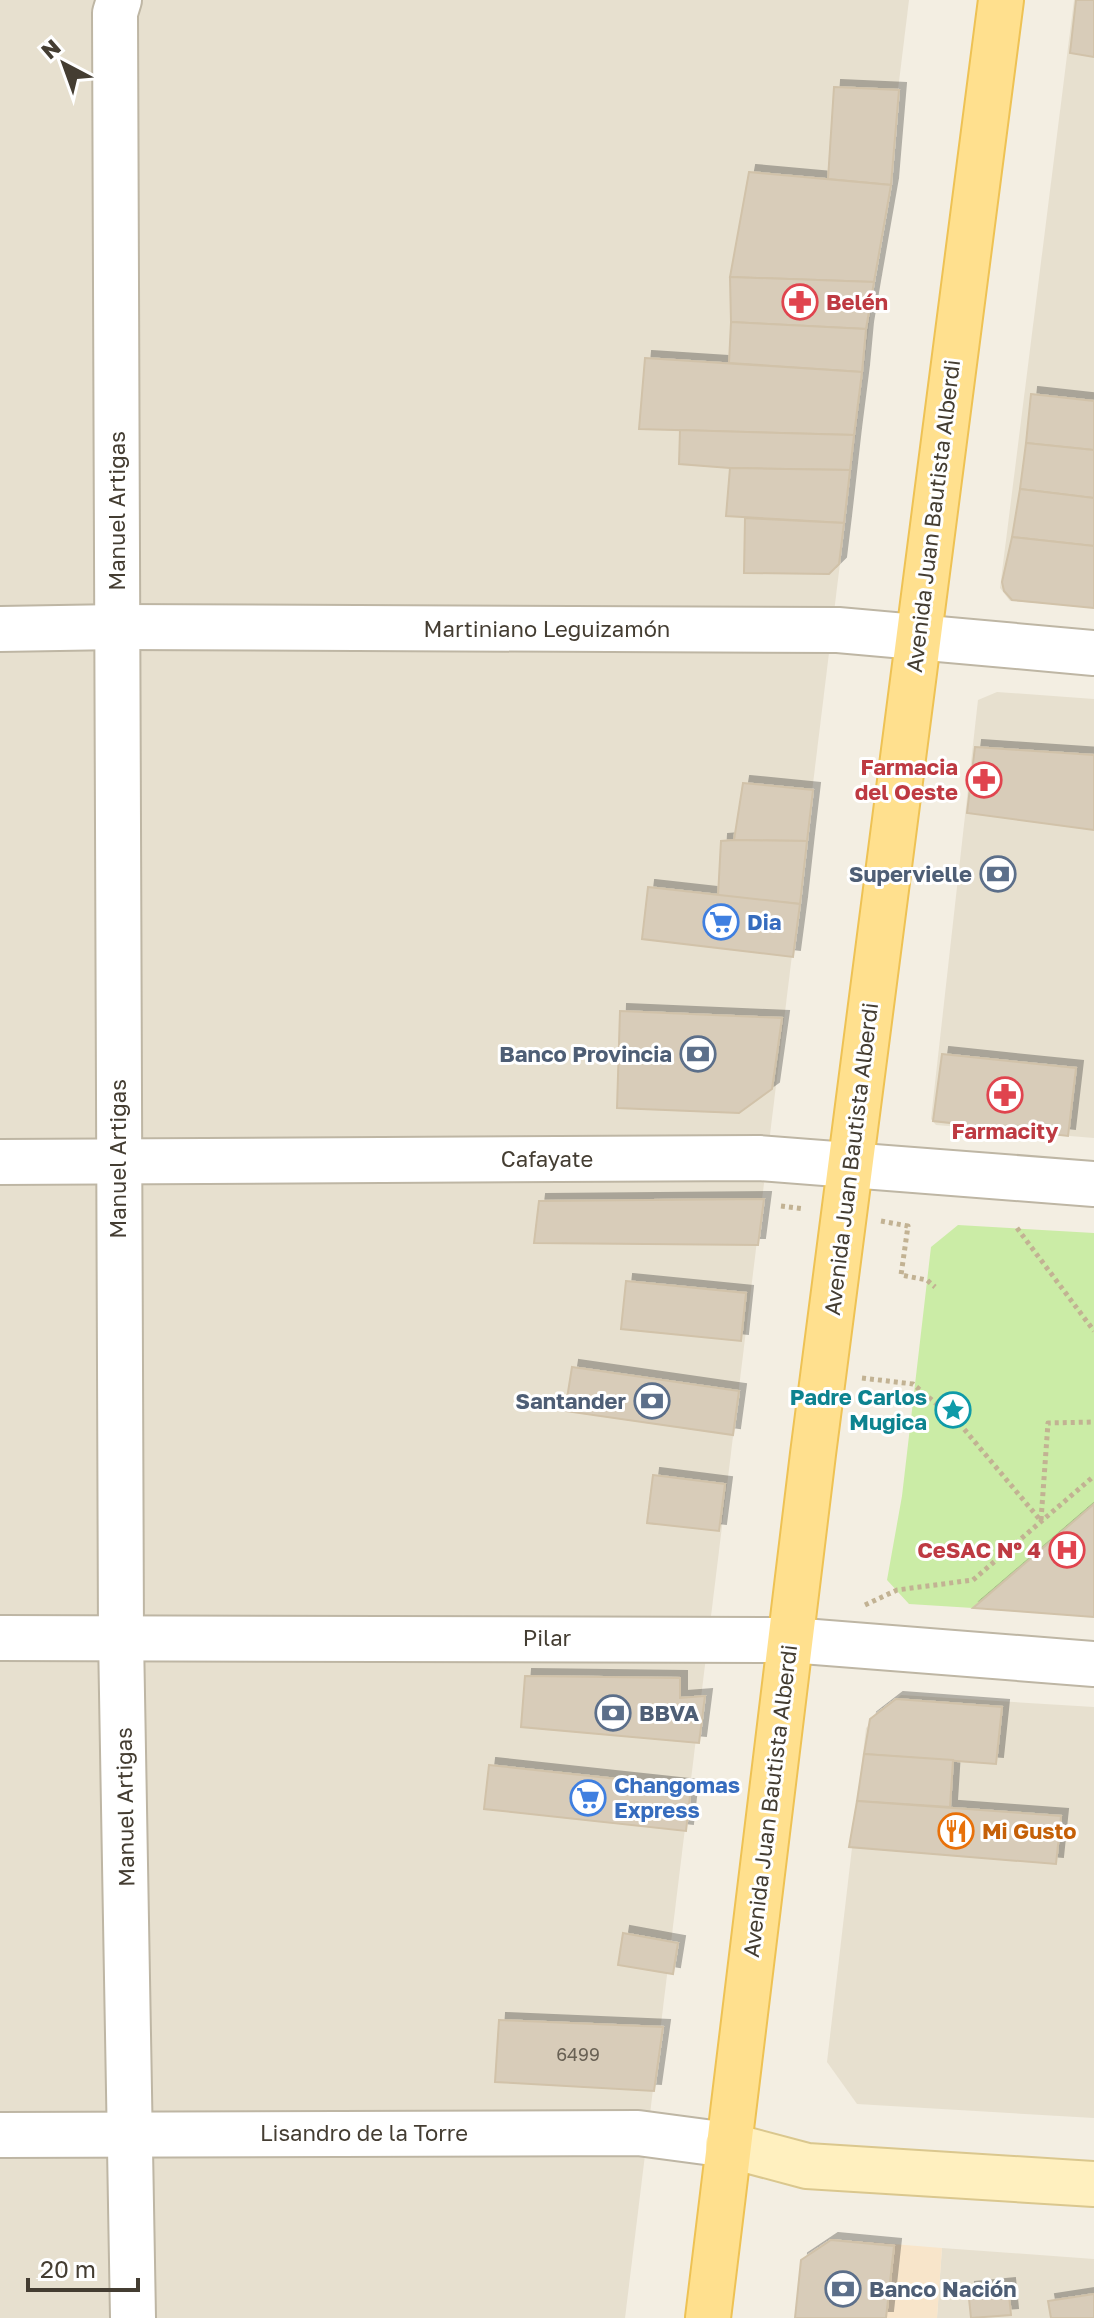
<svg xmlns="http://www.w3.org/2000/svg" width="1094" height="2318" viewBox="0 0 1094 2318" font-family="'Golos Text',sans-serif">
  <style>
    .residential { fill: #e7e0cf }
    .commercial { fill: #f8e5ca }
    .green { fill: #cbeca6 }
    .building { fill: #d8ccb9; stroke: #d1c2a9; stroke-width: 2; filter: url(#shadow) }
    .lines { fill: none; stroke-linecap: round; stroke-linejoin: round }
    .minor-casing { stroke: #beb6a4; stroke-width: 48 }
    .tertiary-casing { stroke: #beb6a4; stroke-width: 48 }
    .secondary-casing { stroke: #dac78e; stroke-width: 48 }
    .primary-casing { stroke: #eec254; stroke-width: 48 }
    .path { stroke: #c2b293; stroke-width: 5; stroke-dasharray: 4 4; stroke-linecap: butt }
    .minor { stroke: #fff; stroke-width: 44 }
    .tertiary { stroke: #fff; stroke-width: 44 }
    .secondary { stroke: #fff0bf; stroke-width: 44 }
    .primary { stroke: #ffe08e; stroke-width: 44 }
    .labels { text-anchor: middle; stroke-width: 6; stroke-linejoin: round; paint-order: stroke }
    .number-label { font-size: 18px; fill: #696154 }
    .health-label { font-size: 22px; font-weight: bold; fill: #be3a42; stroke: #fff; text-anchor: end }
    .street-label { font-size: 22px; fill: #443d32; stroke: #fff }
    .service-label { font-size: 22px; font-weight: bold; fill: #4e5e75; stroke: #fff; text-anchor: end }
    .shop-label { font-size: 22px; font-weight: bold; fill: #366cbe; stroke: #fff; text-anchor: start }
    .culture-label { font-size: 22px; font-weight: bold; fill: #0d838f; stroke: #fff; text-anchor: end }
    .food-label { font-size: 22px; font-weight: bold; fill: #c56008; stroke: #fff; text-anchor: start }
  </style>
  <defs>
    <filter id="shadow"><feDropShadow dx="7" dy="-7" stdDeviation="0" flood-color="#0004"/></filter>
  </defs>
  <rect width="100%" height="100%" fill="#f3eee2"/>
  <g class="residential">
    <path d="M0,0H909L625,2318H0Z"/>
    <path d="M1074,0H1094V607L1010,601L1000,588Z"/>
    <path d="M997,692L1094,699V1138L936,1125L931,1119L978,700Z"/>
    <path d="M901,1695L1094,1707V2118L857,2104L827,2062L866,1728Z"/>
    <path d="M942,2248L1094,2259V2318H937Z"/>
  </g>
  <path class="commercial" d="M831,2239L942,2248L937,2318H795L802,2263Z"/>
  <path class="green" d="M958,1225L1094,1233V1504L973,1608L909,1604L887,1580L902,1496L931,1247Z"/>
  <g class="building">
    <path d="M1076,0H1094V57L1070,53Z"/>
    <path d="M834,87L899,90L891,185L828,179Z"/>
    <path d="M749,172L891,185L874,282L730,277Z"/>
    <path d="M730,277L874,282L866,329L731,322Z"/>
    <path d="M731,322L866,329L862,372L729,363Z"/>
    <path d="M645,358L862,372L854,435L639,429Z"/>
    <path d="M1031,394L1094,401V450L1026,443Z"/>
    <path d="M680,430L854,435L850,470L730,468L679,464Z"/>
    <path d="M1026,443L1094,450V498L1020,489Z"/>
    <path d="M730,468L850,470L844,523L726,516Z"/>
    <path d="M1020,489L1094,498V546L1012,537Z"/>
    <path d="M745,518L844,523L839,564L829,574L744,573Z"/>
    <path d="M1012,537L1094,546V608L1012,600L1004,591L1002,582Z"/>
    <path d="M975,747L1094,755V830L967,813Z"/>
    <path d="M743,783L813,790L807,841L734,840Z"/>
    <path d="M734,840L807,841L800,904L718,896L721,841Z"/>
    <path d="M648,887L800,904L793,957L642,939Z"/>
    <path d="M620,1011L782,1018L772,1089L739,1113L617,1108Z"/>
    <path d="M942,1054L1076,1068L1068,1136L933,1121Z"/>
    <path d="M764,1199L758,1245L534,1243L539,1201Z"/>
    <path d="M626,1281L746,1293L741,1341L621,1329Z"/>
    <path d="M572,1367L739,1391L733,1435L565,1411Z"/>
    <path d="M653,1475L725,1484L719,1531L647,1523Z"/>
    <path d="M1094,1504V1617L973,1608L987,1596Z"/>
    <path d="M525,1676L680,1678V1698L705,1696L699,1743L521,1727Z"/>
    <path d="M896,1699L1002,1707L996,1764L864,1754L870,1719Z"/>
    <path d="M864,1754L953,1760L950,1807L857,1801Z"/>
    <path d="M489,1765L691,1787L686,1831L484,1809Z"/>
    <path d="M857,1801L1061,1816L1056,1864L849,1847Z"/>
    <path d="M623,1933L678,1943L673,1974L618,1965Z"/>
    <path d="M499,2020L663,2027L654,2091L495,2082Z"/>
    <path d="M831,2240L894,2246L886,2318H795L801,2260Z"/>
    <path d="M1008,2285L1011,2315L971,2318L968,2289Z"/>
    <path d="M1094,2294V2318H1051L1048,2301Z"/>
  </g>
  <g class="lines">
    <defs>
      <g id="minor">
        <path d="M119,0L115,13L121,1637L133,2318"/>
        <path d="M0,629L118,627L838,630L1094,653"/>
        <path d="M0,1162L759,1158L1094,1184"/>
        <path d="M0,1638L790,1640L1094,1664"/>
      </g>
      <path id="tertiary" d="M0,2135L638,2133L728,2145"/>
      <path id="secondary" d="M728,2145L807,2166L1094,2184"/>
      <path id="primary" d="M708,2318L813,1454L1001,0"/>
    </defs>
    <use href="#minor" class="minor-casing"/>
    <use href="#tertiary" class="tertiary-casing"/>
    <use href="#secondary" class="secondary-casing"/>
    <use href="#primary" class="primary-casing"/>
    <g class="path">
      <path d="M781,1206L804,1209"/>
      <path d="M881,1221L908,1226L901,1275L927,1280L935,1287"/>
      <path d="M1017,1228L1094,1331"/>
      <path d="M862,1378L913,1384L959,1423L1041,1521"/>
      <path d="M1041,1520L1048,1423L1094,1422"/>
      <path d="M865,1605L897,1590L973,1580L1094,1476"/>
    </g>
    <use href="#minor" class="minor"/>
    <use href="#tertiary" class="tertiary"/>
    <use href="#secondary" class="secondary"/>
    <use href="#primary" class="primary"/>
  </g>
  <defs>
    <symbol id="pharmacy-ring" viewBox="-11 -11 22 22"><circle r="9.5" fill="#fff" stroke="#e0444e" stroke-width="1.5"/><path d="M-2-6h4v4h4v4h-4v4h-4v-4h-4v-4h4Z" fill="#e0444e"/></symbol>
    <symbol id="bank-ring" viewBox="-11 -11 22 22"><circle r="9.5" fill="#fff" stroke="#5c6f8a" stroke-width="1.5"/><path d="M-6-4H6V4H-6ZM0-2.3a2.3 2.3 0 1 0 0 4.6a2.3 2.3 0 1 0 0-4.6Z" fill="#5c6f8a"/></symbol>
    <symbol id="supermarket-ring" viewBox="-11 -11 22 22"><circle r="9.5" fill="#fff" stroke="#3f7fe0" stroke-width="1.5"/><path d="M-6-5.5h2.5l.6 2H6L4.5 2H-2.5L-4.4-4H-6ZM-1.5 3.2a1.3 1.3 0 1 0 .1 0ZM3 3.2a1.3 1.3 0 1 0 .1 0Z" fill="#3f7fe0"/></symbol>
    <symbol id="sight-ring" viewBox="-11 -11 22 22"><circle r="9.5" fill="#fff" stroke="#0f9aa8" stroke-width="1.5"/><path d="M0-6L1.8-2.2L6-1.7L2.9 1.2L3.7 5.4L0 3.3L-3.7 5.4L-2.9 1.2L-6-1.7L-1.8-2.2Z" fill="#0f9aa8"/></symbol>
    <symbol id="hospital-ring" viewBox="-11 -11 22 22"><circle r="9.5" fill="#fff" stroke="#e0444e" stroke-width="1.5"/><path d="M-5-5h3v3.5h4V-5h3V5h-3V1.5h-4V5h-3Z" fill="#e0444e"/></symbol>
    <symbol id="restaurant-ring" viewBox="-11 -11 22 22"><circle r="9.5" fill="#fff" stroke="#e8710a" stroke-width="1.5"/><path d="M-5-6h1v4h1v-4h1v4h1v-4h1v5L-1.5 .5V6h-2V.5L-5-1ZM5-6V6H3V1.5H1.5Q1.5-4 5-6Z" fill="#e8710a"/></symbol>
  </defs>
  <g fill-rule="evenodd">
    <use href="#pharmacy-ring" x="780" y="282" width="40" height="40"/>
    <use href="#pharmacy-ring" x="964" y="760" width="40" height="40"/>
    <use href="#bank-ring" x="978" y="854" width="40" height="40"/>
    <use href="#supermarket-ring" x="701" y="902" width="40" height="40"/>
    <use href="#bank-ring" x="678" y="1034" width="40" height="40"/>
    <use href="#pharmacy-ring" x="985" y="1075" width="40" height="40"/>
    <use href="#bank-ring" x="632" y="1381" width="40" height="40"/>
    <use href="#sight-ring" x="933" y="1390" width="40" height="40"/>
    <use href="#hospital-ring" x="1047" y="1530" width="40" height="40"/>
    <use href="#bank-ring" x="593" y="1693" width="40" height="40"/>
    <use href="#supermarket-ring" x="568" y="1778" width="40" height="40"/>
    <use href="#restaurant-ring" x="936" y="1811" width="40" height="40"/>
    <use href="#bank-ring" x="823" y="2269" width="40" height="40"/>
  </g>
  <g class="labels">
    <g class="number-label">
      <text x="578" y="2061">6499</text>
    </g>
    <g class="health-label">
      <text x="826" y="310" text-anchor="start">Belén</text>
      <text x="958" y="775">Farmacia<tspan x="958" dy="25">del Oeste</tspan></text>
      <text x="1005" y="1139" text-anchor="middle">Farmacity</text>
      <text x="1041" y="1558">CeSAC Nº 4</text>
    </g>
    <g class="street-label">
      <text transform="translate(117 511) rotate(-90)" y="8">Manuel Artigas</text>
      <text transform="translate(933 516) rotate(-83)" y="8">Avenida Juan Bautista Alberdi</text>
      <text x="547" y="637">Martiniano Leguizamón</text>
      <text transform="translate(118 1159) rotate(-90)" y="8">Manuel Artigas</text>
      <text x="547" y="1167">Cafayate</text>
      <text transform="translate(851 1159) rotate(-83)" y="8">Avenida Juan Bautista Alberdi</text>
      <text x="547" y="1646">Pilar</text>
      <text transform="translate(770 1801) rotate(-83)" y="8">Avenida Juan Bautista Alberdi</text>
      <text transform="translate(125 1807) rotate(-91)" y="8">Manuel Artigas</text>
      <text x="364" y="2141">Lisandro de la Torre</text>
    </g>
    <g class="service-label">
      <text x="972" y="882">Supervielle</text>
      <text x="672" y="1062">Banco Provincia</text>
      <text x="626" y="1409">Santander</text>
      <text x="639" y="1721" text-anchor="start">BBVA</text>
      <text x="869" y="2297" text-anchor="start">Banco Nación</text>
    </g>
    <g class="shop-label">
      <text x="747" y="930">Dia</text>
      <text x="614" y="1793">Changomas<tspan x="614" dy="25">Express</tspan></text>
    </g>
    <g class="culture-label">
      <text x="927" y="1405">Padre Carlos<tspan x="927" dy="25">Mugica</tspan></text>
    </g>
    <g class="food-label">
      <text x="982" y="1839">Mi Gusto</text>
    </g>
  </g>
  <g transform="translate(64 64) rotate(319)" stroke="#ffffff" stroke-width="6" paint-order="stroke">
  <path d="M0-6L14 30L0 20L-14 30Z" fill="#443d32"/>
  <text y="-12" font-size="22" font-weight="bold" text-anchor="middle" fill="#443d32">N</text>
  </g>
  <path d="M28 2278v12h110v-12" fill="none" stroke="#443d32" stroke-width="4"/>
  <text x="40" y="2278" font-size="24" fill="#443d32" stroke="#ffffff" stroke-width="6" paint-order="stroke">20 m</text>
</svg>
